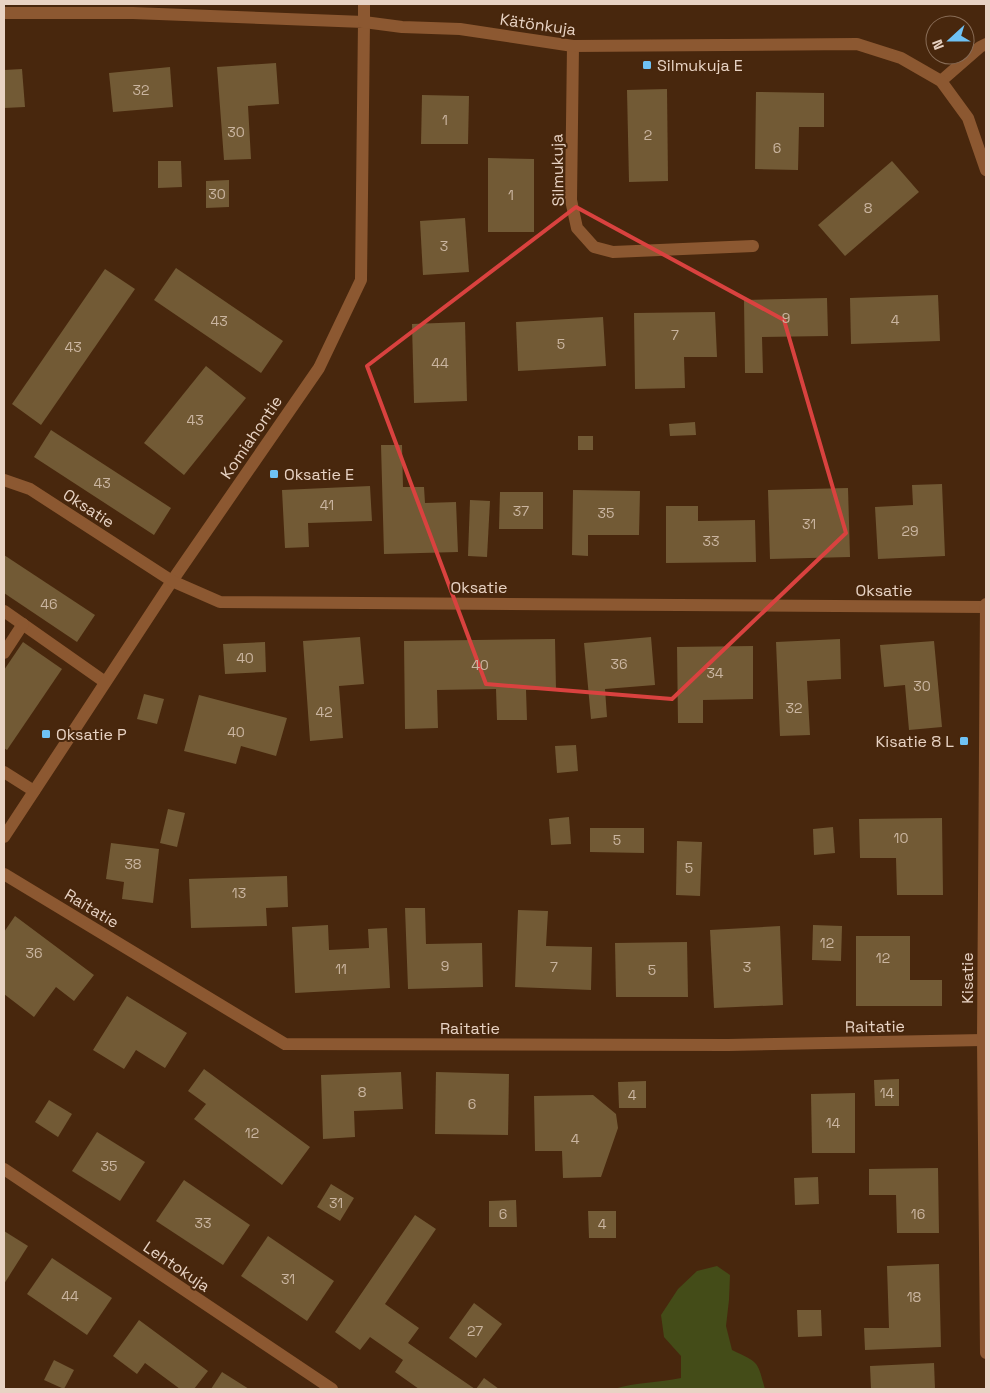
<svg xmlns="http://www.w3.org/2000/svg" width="990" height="1393" viewBox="0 0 990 1393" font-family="'Space Grotesk',sans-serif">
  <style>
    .green { fill: #444c18 }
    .building { fill: #725a35 }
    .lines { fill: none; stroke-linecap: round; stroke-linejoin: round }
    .service { stroke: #8c5831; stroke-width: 12 }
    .minor { stroke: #8c5831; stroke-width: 12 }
    .tertiary { stroke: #8c5831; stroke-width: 12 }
    .marked { fill: none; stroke: #d9423f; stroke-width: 4; stroke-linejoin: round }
    .poi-dot { fill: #6fc2f4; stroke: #48270d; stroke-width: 2 }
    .labels { text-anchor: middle; stroke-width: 4; stroke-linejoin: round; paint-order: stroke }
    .number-label { font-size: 14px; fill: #cab5a0 }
    .street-label { font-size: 16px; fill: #e8d3c4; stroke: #48270d }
    .poi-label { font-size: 16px; fill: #e8d3c4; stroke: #48270d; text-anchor: start }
  </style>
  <rect width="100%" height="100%" fill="#48270d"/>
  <path class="green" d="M717,1266L730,1275L729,1300L726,1326L732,1350C759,1363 757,1360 765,1389H614C636,1382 659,1383 681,1378V1356L664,1337L661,1315L678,1289L697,1271Z"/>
  <g class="building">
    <path d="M276,63L279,104L248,106L251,159L224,160L217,67Z"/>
    <path d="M170,67L173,107L113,112L109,73Z"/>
    <path d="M22,69L25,107L4,108V70Z"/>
    <path d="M667,89L668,181L629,182L627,90Z"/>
    <path d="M756,92L824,93V127H799L798,170L755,169Z"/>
    <path d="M422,95L469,96L468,144H421Z"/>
    <path d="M488,158L534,159V232H488Z"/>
    <path d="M158,161H181L182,187L158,188Z"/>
    <path d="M892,161L919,192L845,256L818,225Z"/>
    <path d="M229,180V207L206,208V181Z"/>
    <path d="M465,218L469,272L423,275L420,221Z"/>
    <path d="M176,268L283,341L261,373L154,300Z"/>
    <path d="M105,269L135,289L41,425L12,404Z"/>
    <path d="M938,295L940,341L851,344L850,298Z"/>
    <path d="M827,298L828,336L762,337L763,373H745L744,300Z"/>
    <path d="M715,312L717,357H684L685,388L635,389L634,313Z"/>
    <path d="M603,317L606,366L518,371L516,322Z"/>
    <path d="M465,322L467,401L414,403L412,324Z"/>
    <path d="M206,366L246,398L184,475L144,443Z"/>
    <path d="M695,422L696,435L670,436L669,424Z"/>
    <path d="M51,430L171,508L154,535L34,457Z"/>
    <rect x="578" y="436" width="15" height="14"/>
    <path d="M381,445H402L403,487H424L425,503L456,502L458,552L384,554Z"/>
    <path d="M942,484L945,556L878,559L875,507L913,505L912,485Z"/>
    <path d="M370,486L372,521L308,523L309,547L285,548L282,490Z"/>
    <path d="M848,488L850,557L770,559L768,490Z"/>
    <path d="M573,490L640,491L639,535H588V556L572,555Z"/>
    <path d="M500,492H543V529H499Z"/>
    <path d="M470,500L490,501L487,557L468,556Z"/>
    <path d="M666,506H698V521L755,520L756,562L666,563Z"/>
    <path d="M4,555L95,615L77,642L4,593Z"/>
    <path d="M360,637L364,684L339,686L343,738L310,741L303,641Z"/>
    <path d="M651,637L655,685L605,689L607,717L591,719L584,643Z"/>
    <path d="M555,639L556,690H526L527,720H497L496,689L437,690L438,728L405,729L404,641Z"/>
    <path d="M840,639L841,679L807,681L810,735L780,736L776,642Z"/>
    <path d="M934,641L942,727L909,730L905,685L884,687L880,645Z"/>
    <path d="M23,642L62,669L7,750L4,748V670Z"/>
    <path d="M265,642L266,672L225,674L223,644Z"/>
    <path d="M753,646V699L703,700V723H678L677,647Z"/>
    <path d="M144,694L164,699L157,724L137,719Z"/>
    <path d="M199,695L287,718L276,756L241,746L236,764L184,751Z"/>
    <path d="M576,745L578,771L557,773L555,746Z"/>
    <path d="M168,809L185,813L177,847L160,843Z"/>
    <path d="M569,817L571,844L551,845L549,819Z"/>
    <path d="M942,818L943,895H897L896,858H860L859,819Z"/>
    <path d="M833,827L835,853L814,855L813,829Z"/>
    <path d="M590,828H644V853L590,852Z"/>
    <path d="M677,841L702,842L700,896L676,895Z"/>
    <path d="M111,843L159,849L153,903L122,899L124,882L106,879Z"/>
    <path d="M287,876L288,907L266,908L267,926L191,928L189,879Z"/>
    <path d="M405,908H425L426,944L482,943L483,987L408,989Z"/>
    <path d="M518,910L548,911L546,946L592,947L591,990L515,987Z"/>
    <path d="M15,916L94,975L74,1001L56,987L34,1017L4,994V932Z"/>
    <path d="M328,925L329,950L369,948L368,929L387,928L390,988L295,993L292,927Z"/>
    <path d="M813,925L842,926L841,961L812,960Z"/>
    <path d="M780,926L783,1005L714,1008L710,930Z"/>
    <path d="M856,936H910V980H942V1006H856Z"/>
    <path d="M687,942L688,997H616L615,943Z"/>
    <path d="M127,996L187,1033L165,1068L136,1050L124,1069L93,1050Z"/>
    <path d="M204,1069L310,1147L282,1185L194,1119L206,1104L188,1091Z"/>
    <path d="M401,1072L403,1109L354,1111L355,1137L323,1139L321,1075Z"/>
    <path d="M436,1072L509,1074L508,1135L435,1134Z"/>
    <path d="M899,1079V1106H875L874,1080Z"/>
    <path d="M646,1081V1108H619L618,1082Z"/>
    <path d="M855,1093V1153H812L811,1094Z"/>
    <path d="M593,1095L616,1114L618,1128L601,1177L563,1178L562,1151H535L534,1096Z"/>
    <path d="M49,1100L72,1114L58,1137L35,1122Z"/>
    <path d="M97,1132L145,1162L120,1201L72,1171Z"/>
    <path d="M938,1168L939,1233H897L896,1195H869V1169Z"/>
    <path d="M818,1177L819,1204L795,1205L794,1178Z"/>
    <path d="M184,1180L250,1225L223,1265L156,1221Z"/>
    <path d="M331,1184L354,1198L340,1221L317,1207Z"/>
    <path d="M516,1200L517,1227H489V1201Z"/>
    <path d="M588,1211H616V1238H589Z"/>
    <path d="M415,1215L436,1229L385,1304L419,1328L408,1343L475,1389H419L395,1372L403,1360L370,1337L360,1350L335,1332Z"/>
    <path d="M4,1231L28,1246L4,1284Z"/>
    <path d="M268,1236L334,1281L307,1321L241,1276Z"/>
    <path d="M52,1258L112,1298L87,1335L27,1294Z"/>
    <path d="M939,1264L941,1347L865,1350L864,1328H889L887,1266Z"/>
    <path d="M474,1303L502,1324L476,1358L449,1338Z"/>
    <path d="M797,1310H821L822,1336L798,1337Z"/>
    <path d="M139,1320L208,1371L194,1389H180L145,1363L137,1374L113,1356Z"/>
    <path d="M54,1360L74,1370L64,1389L44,1380Z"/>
    <path d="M934,1363L935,1389H871L870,1366Z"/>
    <path d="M222,1372L249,1389H211Z"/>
    <path d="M484,1378L499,1389H476Z"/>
  </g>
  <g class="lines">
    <g class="service">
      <path d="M4,611L105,682"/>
      <path d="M4,653L23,624"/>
      <path d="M4,772L34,791"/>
    </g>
    <g class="minor">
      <path d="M4,13H133L364,22L361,280L319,368L172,581L4,837"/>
      <path d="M573,46L571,200L577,228L594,247L613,252L753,246"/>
      <path d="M941,81L980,47L986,44"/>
      <path d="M4,480L30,489L172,581L220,602L986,607"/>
      <path d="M4,874L285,1044L728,1045L983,1040"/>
      <path d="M4,1169L332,1389"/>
    </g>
    <g class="tertiary">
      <path d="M364,4V22L402,27L460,29L573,46L857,44L901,58L941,81L968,118L986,170"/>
      <path d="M986,604L983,1040L986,1353"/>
    </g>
  </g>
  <path class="marked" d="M576,207L784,320L846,533L672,699L486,684L367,366Z"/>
  <g class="poi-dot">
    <rect x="642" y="60" width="10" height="10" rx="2.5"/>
    <rect x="269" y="469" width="10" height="10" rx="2.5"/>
    <rect x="41" y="729" width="10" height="10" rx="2.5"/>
    <rect x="959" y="736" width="10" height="10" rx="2.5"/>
  </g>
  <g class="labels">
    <g class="number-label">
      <text x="141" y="95">32</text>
      <text x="445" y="125">1</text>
      <text x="236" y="137">30</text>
      <text x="648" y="140">2</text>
      <text x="777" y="153">6</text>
      <text x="217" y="199">30</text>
      <text x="511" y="200">1</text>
      <text x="868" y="213">8</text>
      <text x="444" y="251">3</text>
      <text x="786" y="323">9</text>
      <text x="895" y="325">4</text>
      <text x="219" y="326">43</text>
      <text x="675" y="340">7</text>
      <text x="561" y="349">5</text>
      <text x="73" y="352">43</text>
      <text x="440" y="368">44</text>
      <text x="195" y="425">43</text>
      <text x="102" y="488">43</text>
      <text x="327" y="510">41</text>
      <text x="521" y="516">37</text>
      <text x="606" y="518">35</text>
      <text x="809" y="529">31</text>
      <text x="910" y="536">29</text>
      <text x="711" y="546">33</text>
      <text x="49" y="609">46</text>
      <text x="245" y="663">40</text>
      <text x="619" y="669">36</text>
      <text x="480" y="670">40</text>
      <text x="715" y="678">34</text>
      <text x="922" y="691">30</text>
      <text x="794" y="713">32</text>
      <text x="324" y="717">42</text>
      <text x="236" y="737">40</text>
      <text x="901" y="843">10</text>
      <text x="617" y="845">5</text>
      <text x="133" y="869">38</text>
      <text x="689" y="873">5</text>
      <text x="239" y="898">13</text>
      <text x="827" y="948">12</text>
      <text x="34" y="958">36</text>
      <text x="883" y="963">12</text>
      <text x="445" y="971">9</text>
      <text x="554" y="972">7</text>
      <text x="747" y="972">3</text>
      <text x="341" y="974">11</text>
      <text x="652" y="975">5</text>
      <text x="362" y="1097">8</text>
      <text x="887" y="1098">14</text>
      <text x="632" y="1100">4</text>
      <text x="472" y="1109">6</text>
      <text x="833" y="1128">14</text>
      <text x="252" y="1138">12</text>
      <text x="575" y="1144">4</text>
      <text x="109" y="1171">35</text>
      <text x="336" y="1208">31</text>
      <text x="503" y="1219">6</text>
      <text x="918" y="1219">16</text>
      <text x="203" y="1228">33</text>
      <text x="602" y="1229">4</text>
      <text x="288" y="1284">31</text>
      <text x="70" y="1301">44</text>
      <text x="914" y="1302">18</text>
      <text x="475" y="1336">27</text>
    </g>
    <g class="street-label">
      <text transform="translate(538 24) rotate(8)" y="6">Kätönkuja</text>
      <text transform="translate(557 170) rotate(-91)" y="6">Silmukuja</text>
      <text transform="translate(251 437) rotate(-56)" y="6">Komiahontie</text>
      <text transform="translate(89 508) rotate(33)" y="6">Oksatie</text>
      <text x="479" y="593">Oksatie</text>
      <text x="884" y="596">Oksatie</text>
      <text transform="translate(92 908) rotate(31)" y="6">Raitatie</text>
      <text transform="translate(967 978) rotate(-90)" y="6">Kisatie</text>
      <text transform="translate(875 1026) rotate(-1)" y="6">Raitatie</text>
      <text x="470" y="1034">Raitatie</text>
      <text transform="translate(177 1266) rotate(34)" y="6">Lehtokuja</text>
    </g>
    <g class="poi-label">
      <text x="657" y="71">Silmukuja E</text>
      <text x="284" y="480">Oksatie E</text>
      <text x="56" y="740">Oksatie P</text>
      <text x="954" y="747" text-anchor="end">Kisatie 8 L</text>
    </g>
  </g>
  <rect width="990" height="1393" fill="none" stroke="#e8d3c4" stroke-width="10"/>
  <g transform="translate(950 40) rotate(249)"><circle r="24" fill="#48270d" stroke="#886c56"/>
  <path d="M0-4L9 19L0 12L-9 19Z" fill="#6fc2f4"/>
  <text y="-8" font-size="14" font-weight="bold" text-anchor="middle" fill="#e8d3c4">N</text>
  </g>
</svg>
